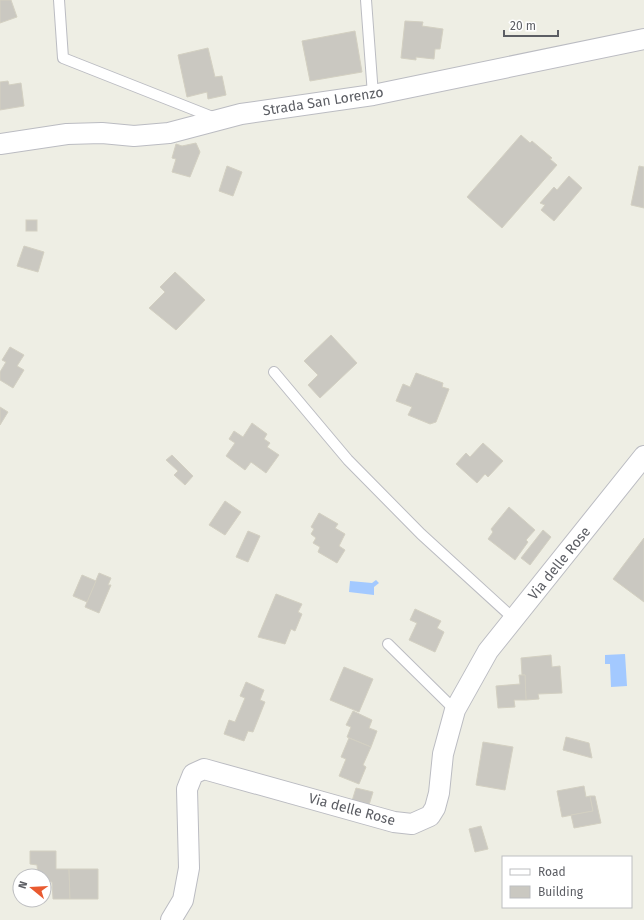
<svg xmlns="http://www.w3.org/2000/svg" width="644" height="920" viewBox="0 0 644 920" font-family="'Fira Sans',sans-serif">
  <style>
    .water { fill: #a3c9ff }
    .building { fill: #cac8c1; stroke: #d3d0c2 }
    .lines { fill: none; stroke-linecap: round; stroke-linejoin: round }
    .lane-casing { stroke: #bbbcc2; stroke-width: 12 }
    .street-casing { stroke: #bbbcc2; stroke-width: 22 }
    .lane { stroke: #fff; stroke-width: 10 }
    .street { stroke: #fff; stroke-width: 20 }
    .labels { text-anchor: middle; stroke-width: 4; stroke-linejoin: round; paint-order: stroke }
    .street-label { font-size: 14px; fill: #5c5e64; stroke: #fff }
  </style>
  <rect width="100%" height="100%" fill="#eeeee4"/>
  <g class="water">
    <path d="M376,580L379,583L374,587V595L349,592L350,581L372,583Z"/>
    <path d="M625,654L627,686L611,687L610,664H605V655Z"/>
  </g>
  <g class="building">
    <path d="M0,0H11L17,17L0,23Z"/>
    <path d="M405,21L423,22L422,26L443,29L440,49H435L434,59L416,57V60L401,58Z"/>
    <path d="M355,31L362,72L310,81L302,41Z"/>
    <path d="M208,48L215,77L222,76L226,95L208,99L207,92L187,97L178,55Z"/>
    <path d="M8,81L9,85L21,83L24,106L0,110V82Z"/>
    <path d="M521,135L530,143L532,141L552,158L550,159L557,165L502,228L467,197Z"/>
    <path d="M196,143L200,152L190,177L172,172L176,159L172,158L176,144L182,146Z"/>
    <path d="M227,166L242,172L233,196L219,191Z"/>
    <path d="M639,166L644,167V208L631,205Z"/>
    <path d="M569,176L582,188L554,221L541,210L545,205L540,203L554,187L557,190Z"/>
    <rect x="26" y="220" width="11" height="11"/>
    <path d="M24,246L44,252L38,272L17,266Z"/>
    <path d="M175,272L205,300L176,330L149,308L165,292L160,287Z"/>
    <path d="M331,335L357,363L320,398L308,385L318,375L304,361Z"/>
    <path d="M10,347L24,355L17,366L24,370L13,388L0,380V372L6,362L2,360Z"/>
    <path d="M416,373L443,383L442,387L449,389L436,422L430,424L408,415L412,407L396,401L403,384L410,387Z"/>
    <path d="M0,407L8,412L0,425Z"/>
    <path d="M252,423L267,434L264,439L270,443L267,447L279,455L266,473L251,462L245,470L226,456L235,443L229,439L234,431L243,437Z"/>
    <path d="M483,443L503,461L488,477L485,474L477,483L456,464L466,453L470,457Z"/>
    <path d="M172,455L193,476L185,485L174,475L178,471L166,460Z"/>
    <path d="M225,501L241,512L225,535L209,525Z"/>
    <path d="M509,507L535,530L526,540L528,542L515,560L488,539L493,532L491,529Z"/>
    <path d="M319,513L338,524L335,528L345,534L339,546L345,550L337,563L318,552L320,547L313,543L316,538L311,534L314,529L311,527Z"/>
    <path d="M543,530L551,537L530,565L521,558Z"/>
    <path d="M248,531L260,536L248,562L236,557Z"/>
    <path d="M644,538V602L613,579Z"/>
    <path d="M99,573L111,578L108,585H111L99,613L85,607Z"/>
    <path d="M82,575L96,581L87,602L73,596Z"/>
    <path d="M276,594L302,604L298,612L302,614L295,631L291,629L285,644L258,637Z"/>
    <path d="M415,609L441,621L437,628L444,632L435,652L409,640L417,623L410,620Z"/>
    <path d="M551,655L552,667L560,666L562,693L538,694L539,699L526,700L525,675H522L521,658Z"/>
    <path d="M344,667L373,679L359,712L330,700Z"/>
    <path d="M519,675H525L526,700H514L515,707L498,708L496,686L520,684Z"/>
    <path d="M246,682L264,690L260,700L265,702L253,732L248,731L244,741L224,734L229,720L235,722L245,698L240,696Z"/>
    <path d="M353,711L372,720L369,728L377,731L371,747L347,737L351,727L346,725Z"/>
    <path d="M566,737L589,743L592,758L563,750Z"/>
    <path d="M349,738L371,747L363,765L366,767L359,784L339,776L346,759L341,757Z"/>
    <path d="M483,742L513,747L505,790L476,785Z"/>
    <path d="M584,786L586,797L590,796L593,811L562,817L557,791Z"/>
    <path d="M356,788L373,792L369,805L352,801Z"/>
    <path d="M590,796H595L601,823L574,828L571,815L593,811Z"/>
    <path d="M481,826L488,849L475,852L469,829Z"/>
    <path d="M30,851H56V869H69L70,899H53L52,882L44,881V876H38L37,865L30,864Z"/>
    <path d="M69,869H98V899H70Z"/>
  </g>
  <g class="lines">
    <defs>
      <g id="lane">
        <path d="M59,0L63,58L215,118"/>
        <path d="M366,0L373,95"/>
        <path d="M274,372L348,460L421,534L514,619"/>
        <path d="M388,644L455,710"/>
      </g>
      <g id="street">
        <path d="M0,144L67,134L102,133L134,136L169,133L241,114L373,95L644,39"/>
        <path d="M171,920L183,900L189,868L187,789L193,774L204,769L394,822L412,824L430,816L435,808L439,793L443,754L455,710L488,651L644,456"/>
      </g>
    </defs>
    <use href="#lane" class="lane-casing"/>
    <use href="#street" class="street-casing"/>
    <use href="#lane" class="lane"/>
    <use href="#street" class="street"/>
  </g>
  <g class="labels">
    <g class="street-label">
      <text transform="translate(323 101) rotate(-9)" y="5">Strada San Lorenzo</text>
      <text transform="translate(559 563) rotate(-51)" y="5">Via delle Rose</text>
      <text transform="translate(352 809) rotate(15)" y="5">Via delle Rose</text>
    </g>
  </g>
  <rect x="502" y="856" width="130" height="52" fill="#ffffff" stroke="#bebfc1"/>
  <rect x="510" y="869" width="20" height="6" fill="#ffffff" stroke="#bebfc1"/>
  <text x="538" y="876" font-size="12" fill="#5c5e64">Road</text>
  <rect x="510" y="886" width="20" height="12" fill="#cac8c1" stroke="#bebfc1"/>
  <text x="538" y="896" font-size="12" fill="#5c5e64">Building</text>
  <g transform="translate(32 888) rotate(288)"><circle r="19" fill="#ffffff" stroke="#bebfc1"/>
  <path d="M0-3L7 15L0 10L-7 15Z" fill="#e95a30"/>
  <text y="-6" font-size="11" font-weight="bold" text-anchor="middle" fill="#5c5e64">N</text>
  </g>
  <path d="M504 30v6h54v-6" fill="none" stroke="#5c5e64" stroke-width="2"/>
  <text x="510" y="30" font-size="12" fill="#5c5e64" stroke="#ffffff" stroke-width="3" paint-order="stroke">20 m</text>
</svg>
